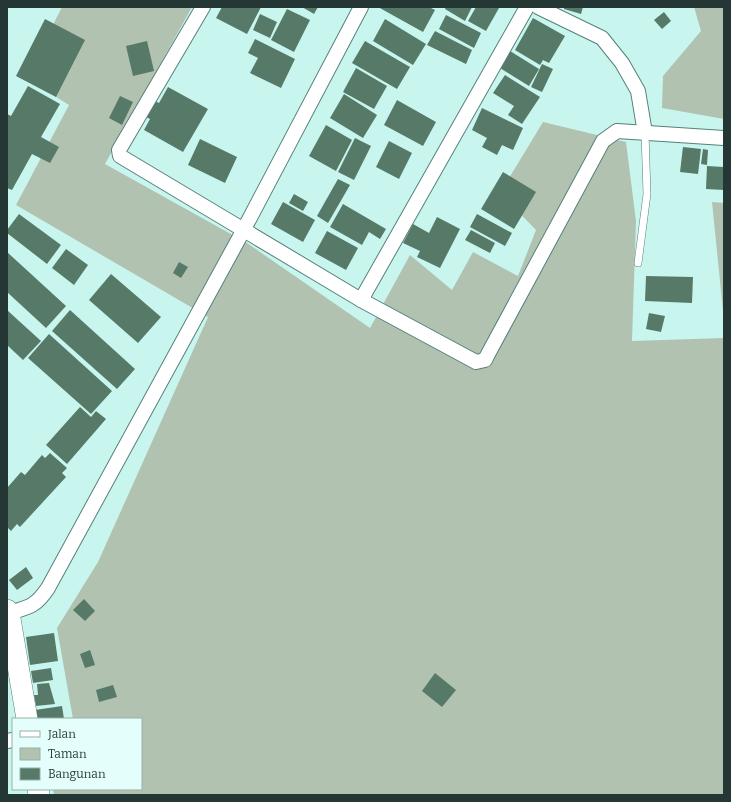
<svg xmlns="http://www.w3.org/2000/svg" width="731" height="802" viewBox="0 0 731 802" font-family="Bitter,serif">
  <style>
    .green { fill: #b2c2b1 }
    .building { fill: #567968 }
    .lines { fill: none; stroke-linecap: round; stroke-linejoin: round }
    .lane-casing { stroke: #56807a; stroke-width: 8 }
    .street-casing { stroke: #56807a; stroke-width: 16 }
    .secondary-casing { stroke: #56807a; stroke-width: 22 }
    .lane { stroke: #fff; stroke-width: 7 }
    .street { stroke: #fff; stroke-width: 14 }
    .secondary { stroke: #fff; stroke-width: 21 }
  </style>
  <rect width="100%" height="100%" fill="#c8f6ef"/>
  <g class="green">
    <path d="M62,7H192L105,164L247,243L370,328L410,255L452,290L473,252L518,276L536,230L500,193L543,122L626,142L636,221L632,341L724,338V795H54L53,789H141V719H73L57,628L98,562L208,317L16,205L69,105L26,78Z"/>
    <path d="M694,7H724V119L662,108L663,76L701,31Z"/>
    <path d="M712,202L724,203V321Z"/>
  </g>
  <g class="building">
    <path d="M222,7H261L247,34L216,18Z"/>
    <path d="M302,7H318L314,14Z"/>
    <path d="M378,7H429L435,10L423,32Z"/>
    <path d="M446,7H472L465,21L445,9Z"/>
    <path d="M476,7L499,8L486,31L468,21Z"/>
    <path d="M564,7H583L581,14L564,9Z"/>
    <path d="M287,9L310,20L294,52L271,40Z"/>
    <path d="M664,12L671,21L662,29L654,20Z"/>
    <path d="M260,14L277,22L270,38L253,30Z"/>
    <path d="M446,15L481,33L474,48L439,29Z"/>
    <path d="M533,18L565,36L549,63L543,60L540,65L515,50Z"/>
    <path d="M45,19L85,40L56,97L16,76Z"/>
    <path d="M385,19L426,44L413,65L373,41Z"/>
    <path d="M435,31L472,50L466,64L427,45Z"/>
    <path d="M255,39L295,59L281,88L250,73L258,58L248,53Z"/>
    <path d="M147,41L154,71L133,76L126,46Z"/>
    <path d="M365,41L410,67L397,89L352,63Z"/>
    <path d="M510,51L539,69L529,86L500,68Z"/>
    <path d="M542,64L553,69L542,92L531,87Z"/>
    <path d="M356,68L387,86L374,109L343,92Z"/>
    <path d="M505,75L540,97L522,124L508,115L514,106L493,93Z"/>
    <path d="M28,86L60,104L41,137L59,147L50,163L32,154L12,190L7,188V114L11,116Z"/>
    <path d="M168,87L208,109L183,152L144,130L150,119L142,115L151,99L159,103Z"/>
    <path d="M344,94L377,115L363,138L330,118Z"/>
    <path d="M120,96L133,102L122,125L109,118Z"/>
    <path d="M397,100L436,122L423,146L384,125Z"/>
    <path d="M482,108L523,128L513,150L502,145L497,155L482,147L487,138L472,130Z"/>
    <path d="M326,125L352,140L336,171L309,156Z"/>
    <path d="M355,138L371,146L354,180L338,172Z"/>
    <path d="M200,139L237,157L225,183L188,165Z"/>
    <path d="M389,141L412,153L399,179L376,167Z"/>
    <path d="M683,147L701,149L698,174L680,172Z"/>
    <path d="M703,149L708,150L707,165L701,164Z"/>
    <path d="M707,166L724,167V190L706,189Z"/>
    <path d="M503,172L536,192L514,229L481,209Z"/>
    <path d="M338,179L350,185L328,223L317,216Z"/>
    <path d="M294,194L308,202L303,211L289,203Z"/>
    <path d="M283,202L315,220L303,242L271,224Z"/>
    <path d="M343,204L386,229L380,239L369,232L362,245L330,227Z"/>
    <path d="M19,214L61,245L47,264L7,233V230Z"/>
    <path d="M477,214L512,233L505,246L470,227Z"/>
    <path d="M437,217L460,229L440,268L417,257L420,251L403,243L413,224L429,233Z"/>
    <path d="M471,230L495,243L490,253L465,240Z"/>
    <path d="M327,231L358,248L346,270L315,253Z"/>
    <path d="M66,249L88,265L74,285L52,268Z"/>
    <path d="M7,252L66,306L46,328L7,292Z"/>
    <path d="M179,262L188,267L181,278L173,273Z"/>
    <path d="M111,274L161,317L138,343L89,300Z"/>
    <path d="M646,276L693,277L692,303L645,301Z"/>
    <path d="M7,310L41,341L23,360L7,345Z"/>
    <path d="M70,310L135,369L117,389L52,331Z"/>
    <path d="M649,313L665,316L661,332L646,329Z"/>
    <path d="M49,334L112,391L91,414L28,358Z"/>
    <path d="M80,407L91,417L96,411L106,419L67,464L46,445Z"/>
    <path d="M50,453L67,468L62,473L66,477L20,527L17,524L11,531L7,527L8,493L7,488L21,472L25,475L42,455L45,458Z"/>
    <path d="M26,567L33,578L17,590L9,580Z"/>
    <path d="M84,599L95,611L85,621L73,610Z"/>
    <path d="M54,633L58,661L30,665L26,637Z"/>
    <path d="M90,650L95,665L85,668L80,654Z"/>
    <path d="M51,668L53,680L33,683L31,671Z"/>
    <path d="M435,673L456,690L442,707L422,691Z"/>
    <path d="M49,683L55,704L36,706L34,695H38L37,684Z"/>
    <path d="M113,685L117,697L99,702L96,690Z"/>
    <path d="M62,706L64,719H37L35,710Z"/>
  </g>
  <g class="lines">
    <defs>
      <path id="lane" d="M638,263L647,194L645,133"/>
      <g id="street">
        <path d="M203,7L119,150L120,156L361,300L527,7"/>
        <path d="M538,7L602,38L622,63L638,91L645,133"/>
        <path d="M361,300L476,362L485,360L487,356L603,141L617,131L724,138"/>
        <path d="M9,613C30,607 36,606 48,588L243,231L361,7"/>
        <path d="M7,741L13,740"/>
      </g>
      <g id="secondary">
        <path d="M7,610L9,613L27,719"/>
        <path d="M38,789L39,795"/>
      </g>
    </defs>
    <use href="#lane" class="lane-casing"/>
    <use href="#street" class="street-casing"/>
    <use href="#secondary" class="secondary-casing"/>
    <use href="#lane" class="lane"/>
    <use href="#street" class="street"/>
    <use href="#secondary" class="secondary"/>
  </g>
  <rect width="731" height="802" fill="none" stroke="#253734" stroke-width="16"/>
  <rect x="12" y="718" width="130" height="72" fill="#e4fffb" stroke="#98afab"/>
  <rect x="20" y="731" width="20" height="6" fill="#ffffff" stroke="#98afab"/>
  <text x="48" y="738" font-size="12" fill="#253734">Jalan</text>
  <rect x="20" y="748" width="20" height="12" fill="#b2c2b1" stroke="#98afab"/>
  <text x="48" y="758" font-size="12" fill="#253734">Taman</text>
  <rect x="20" y="768" width="20" height="12" fill="#567968" stroke="#98afab"/>
  <text x="48" y="778" font-size="12" fill="#253734">Bangunan</text>
</svg>
